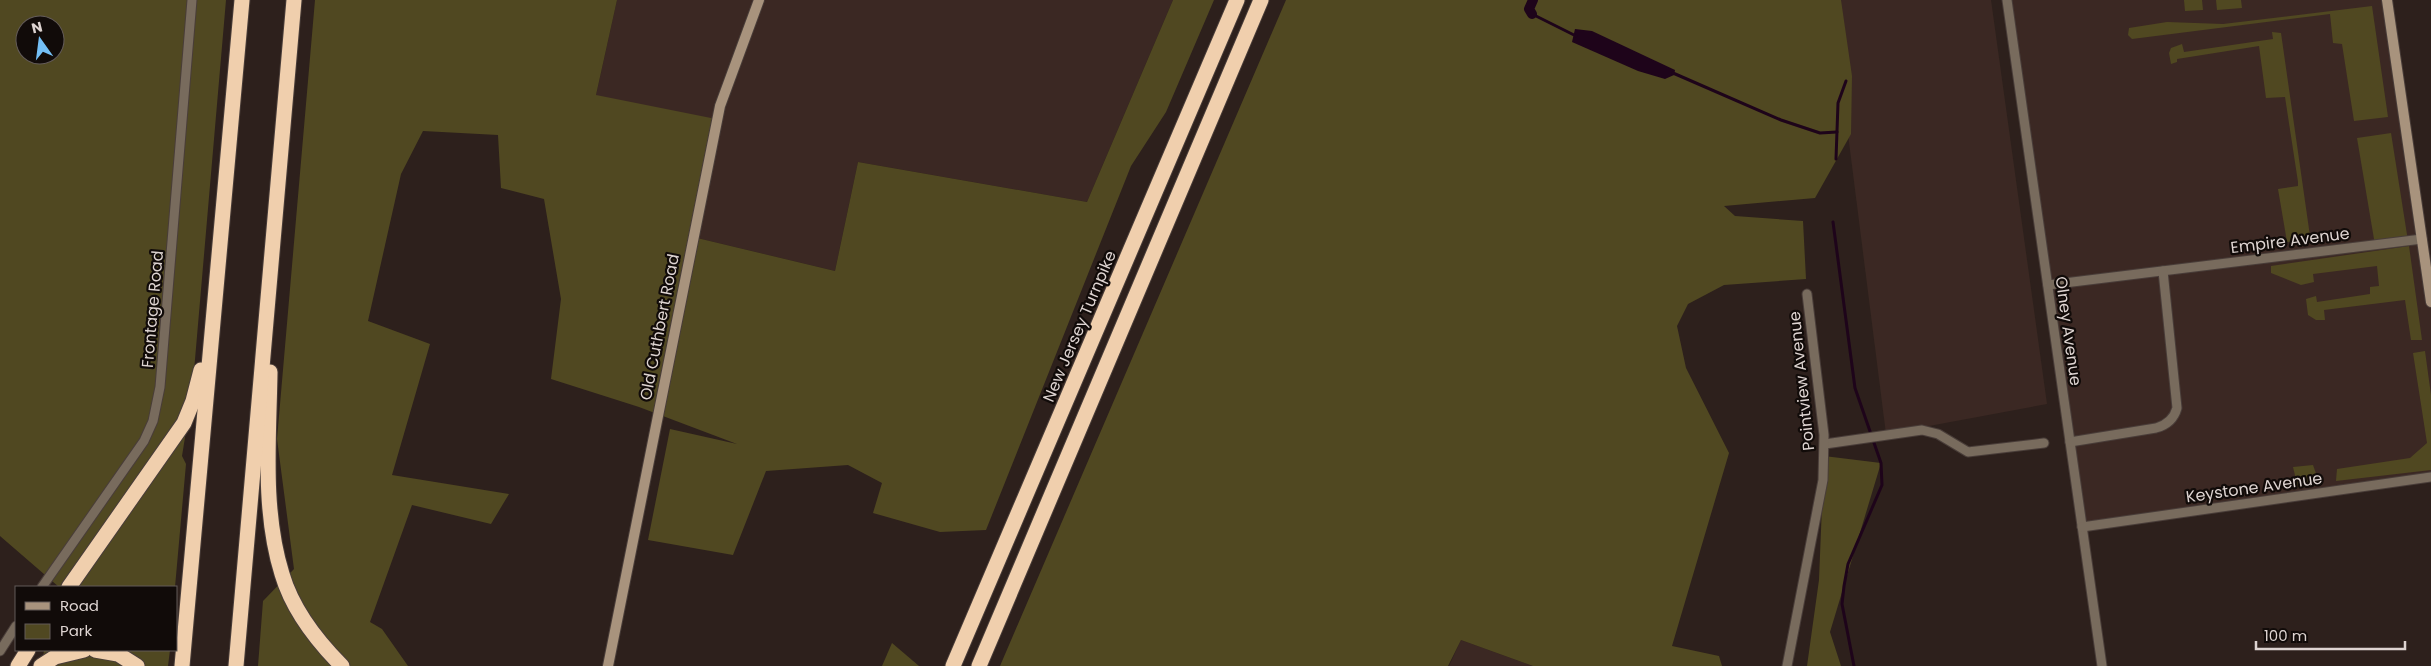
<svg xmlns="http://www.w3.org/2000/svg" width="2431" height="666" viewBox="0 0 2431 666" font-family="Poppins,sans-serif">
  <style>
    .built { fill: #3b2823 }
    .green { fill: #504821; fill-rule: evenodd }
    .water { fill: #1e041a }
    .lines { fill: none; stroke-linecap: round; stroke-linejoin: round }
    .stream { stroke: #1e041a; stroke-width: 3 }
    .canal { stroke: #1e041a; stroke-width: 10 }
    .street-casing { stroke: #493d39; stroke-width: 11 }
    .secondary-casing { stroke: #493d39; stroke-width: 12 }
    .highway-casing { stroke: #493d39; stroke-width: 17 }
    .street { stroke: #786b5d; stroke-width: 9 }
    .secondary { stroke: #a8937d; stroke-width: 10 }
    .highway { stroke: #f0cfad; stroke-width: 15 }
    .labels { text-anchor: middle; stroke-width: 4.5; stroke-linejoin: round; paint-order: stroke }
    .street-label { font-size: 16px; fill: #ded4d1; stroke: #110b09 }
  </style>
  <rect width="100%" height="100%" fill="#2d201c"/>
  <g class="built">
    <path d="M617,0H1173L1087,202L858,162L835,271L693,237L596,95Z"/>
    <path d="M1831,0H1991L2047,404L1886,434Z"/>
    <path d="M2009,0H2387L2431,302V477L2082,527Z"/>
    <path d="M1461,640L1533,666H1449Z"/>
  </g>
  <g class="green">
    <path d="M0,0H226L192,394L182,456L186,464L175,587H59L0,536ZM25,25H55V55H25Z"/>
    <path d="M315,0H617L596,95L716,119L693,237L835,271L858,162L1087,202L1173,0H1214L1166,112L1131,166L986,530L940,532L873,513L882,483L848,465L766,471L733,555L648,540L670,429L737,444L639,407L551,379L561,299L544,199L501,188L498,135L423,131L401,174L368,321L430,344L392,475L509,494L491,524L412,505L370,622L382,629L408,666H258L263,601L294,569L277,439Z"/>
    <path d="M1286,0H1841L1852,76L1851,134L1815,198L1724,206L1735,216L1803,221L1806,279L1724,285L1688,304L1677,326L1686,368L1729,453L1672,646L1719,656L1722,666H1533L1461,640L1448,666H1000Z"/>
    <path d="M2184,0H2202L2203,10L2185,11Z"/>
    <path d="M2216,0H2241L2242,8L2217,10Z"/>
    <path d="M2372,6L2388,117L2354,121L2342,44L2333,43L2330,14L2132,39L2128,35L2129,28L2167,22L2223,24Z"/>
    <path d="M2272,32L2281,33L2311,243L2287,242L2278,189L2298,186V182L2285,97L2266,98L2259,46L2177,59V62L2171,64L2169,53L2171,48L2182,44L2184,52L2273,39Z"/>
    <path d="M2391,133L2408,241L2375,245L2357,138Z"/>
    <path d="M2409,246L2422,340H2411L2405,300L2324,310L2325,320H2316L2308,315L2306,299L2316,296L2317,302L2370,294V287L2379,286L2377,266L2313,274L2314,282L2301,285L2271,273V266Z"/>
    <path d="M2425,351L2431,395V470L2336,481L2337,469L2410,458L2427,443L2413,353Z"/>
    <path d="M1824,456L1881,463L1830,632L1841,666H1807L1819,580Z"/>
    <path d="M2313,465L2320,485L2298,488L2293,467Z"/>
    <path d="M892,643L919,666H882Z"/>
    <path d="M44,650H170L168,666H42Z"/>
  </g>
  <path class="water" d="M1575,29L1592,31L1675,70L1674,75L1665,79L1638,71L1572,42Z"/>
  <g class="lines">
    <g class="stream">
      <path d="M1532,14L1576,36"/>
      <path d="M1673,73L1781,120L1820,133L1837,132"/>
      <path d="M1836,159L1838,103L1846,81"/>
      <path d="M1833,222L1855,388L1881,463L1882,485L1848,564L1844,586L1842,604L1854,666"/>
    </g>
    <path class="canal" d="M1532,14L1529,9L1533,0"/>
    <defs>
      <g id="street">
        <path d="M2007,0L2102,666"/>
        <path d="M2048,285L2422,239"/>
        <path d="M2070,442L2156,428C2167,425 2174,419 2177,408L2163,271"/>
        <path d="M1825,444L1922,430L1938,434L1968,452L2044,443"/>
        <path d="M2082,527L2431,477"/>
        <path d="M42,587L144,441L153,421L160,387L192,0"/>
        <path d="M0,651L16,626"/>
        <path d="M1787,666L1823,480L1824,435L1807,294"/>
      </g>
      <g id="secondary">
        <path d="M2387,0L2431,302"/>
        <path d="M608,666L720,106L759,0"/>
      </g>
      <g id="highway">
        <path d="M270,372C269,438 262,510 282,574C292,608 317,641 342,666"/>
        <path d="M69,587L184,423L193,401L201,370"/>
        <path d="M95,650L118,654L137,666"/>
        <path d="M18,666L28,650"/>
        <path d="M41,666L55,657L84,650"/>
        <path d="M182,666L242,0"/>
        <path d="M236,666L294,0"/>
        <path d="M953,666L1237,0"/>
        <path d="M979,666L1261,0"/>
      </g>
    </defs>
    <use href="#street" class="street-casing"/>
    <use href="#secondary" class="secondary-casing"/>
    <use href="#highway" class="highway-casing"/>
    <use href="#street" class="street"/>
    <use href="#secondary" class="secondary"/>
    <use href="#highway" class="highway"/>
  </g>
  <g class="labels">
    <g class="street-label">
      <text transform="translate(2290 240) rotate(-7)" y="6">Empire Avenue</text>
      <text transform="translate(152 309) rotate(-85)" y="6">Frontage Road</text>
      <text transform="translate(1079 326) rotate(-67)" y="6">New Jersey Turnpike</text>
      <text transform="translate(659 327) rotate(-79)" y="6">Old Cuthbert Road</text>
      <text transform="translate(2069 331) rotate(82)" y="6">Olney Avenue</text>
      <text transform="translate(1801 381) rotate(-96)" y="6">Pointview Avenue</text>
      <text transform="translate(2254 487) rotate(-8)" y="6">Keystone Avenue</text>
    </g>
  </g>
  <rect x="15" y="586" width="162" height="65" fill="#110b09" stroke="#635b59"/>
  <rect x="25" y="602" width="25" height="8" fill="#a8937d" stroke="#635b59"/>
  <text x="60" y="611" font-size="15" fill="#ded4d1">Road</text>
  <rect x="25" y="624" width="25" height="15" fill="#504821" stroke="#635b59"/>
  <text x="60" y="636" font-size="15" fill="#ded4d1">Park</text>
  <g transform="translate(40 40) rotate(346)"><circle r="24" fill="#110b09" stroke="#635b59"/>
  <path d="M0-4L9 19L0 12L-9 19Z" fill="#74c0f6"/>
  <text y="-8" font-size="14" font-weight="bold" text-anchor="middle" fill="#ded4d1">N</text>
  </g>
  <path d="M2256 641v8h149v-8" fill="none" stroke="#ded4d1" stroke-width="2.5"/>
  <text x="2264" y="641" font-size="15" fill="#ded4d1" stroke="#110b09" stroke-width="4" paint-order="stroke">100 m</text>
</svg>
